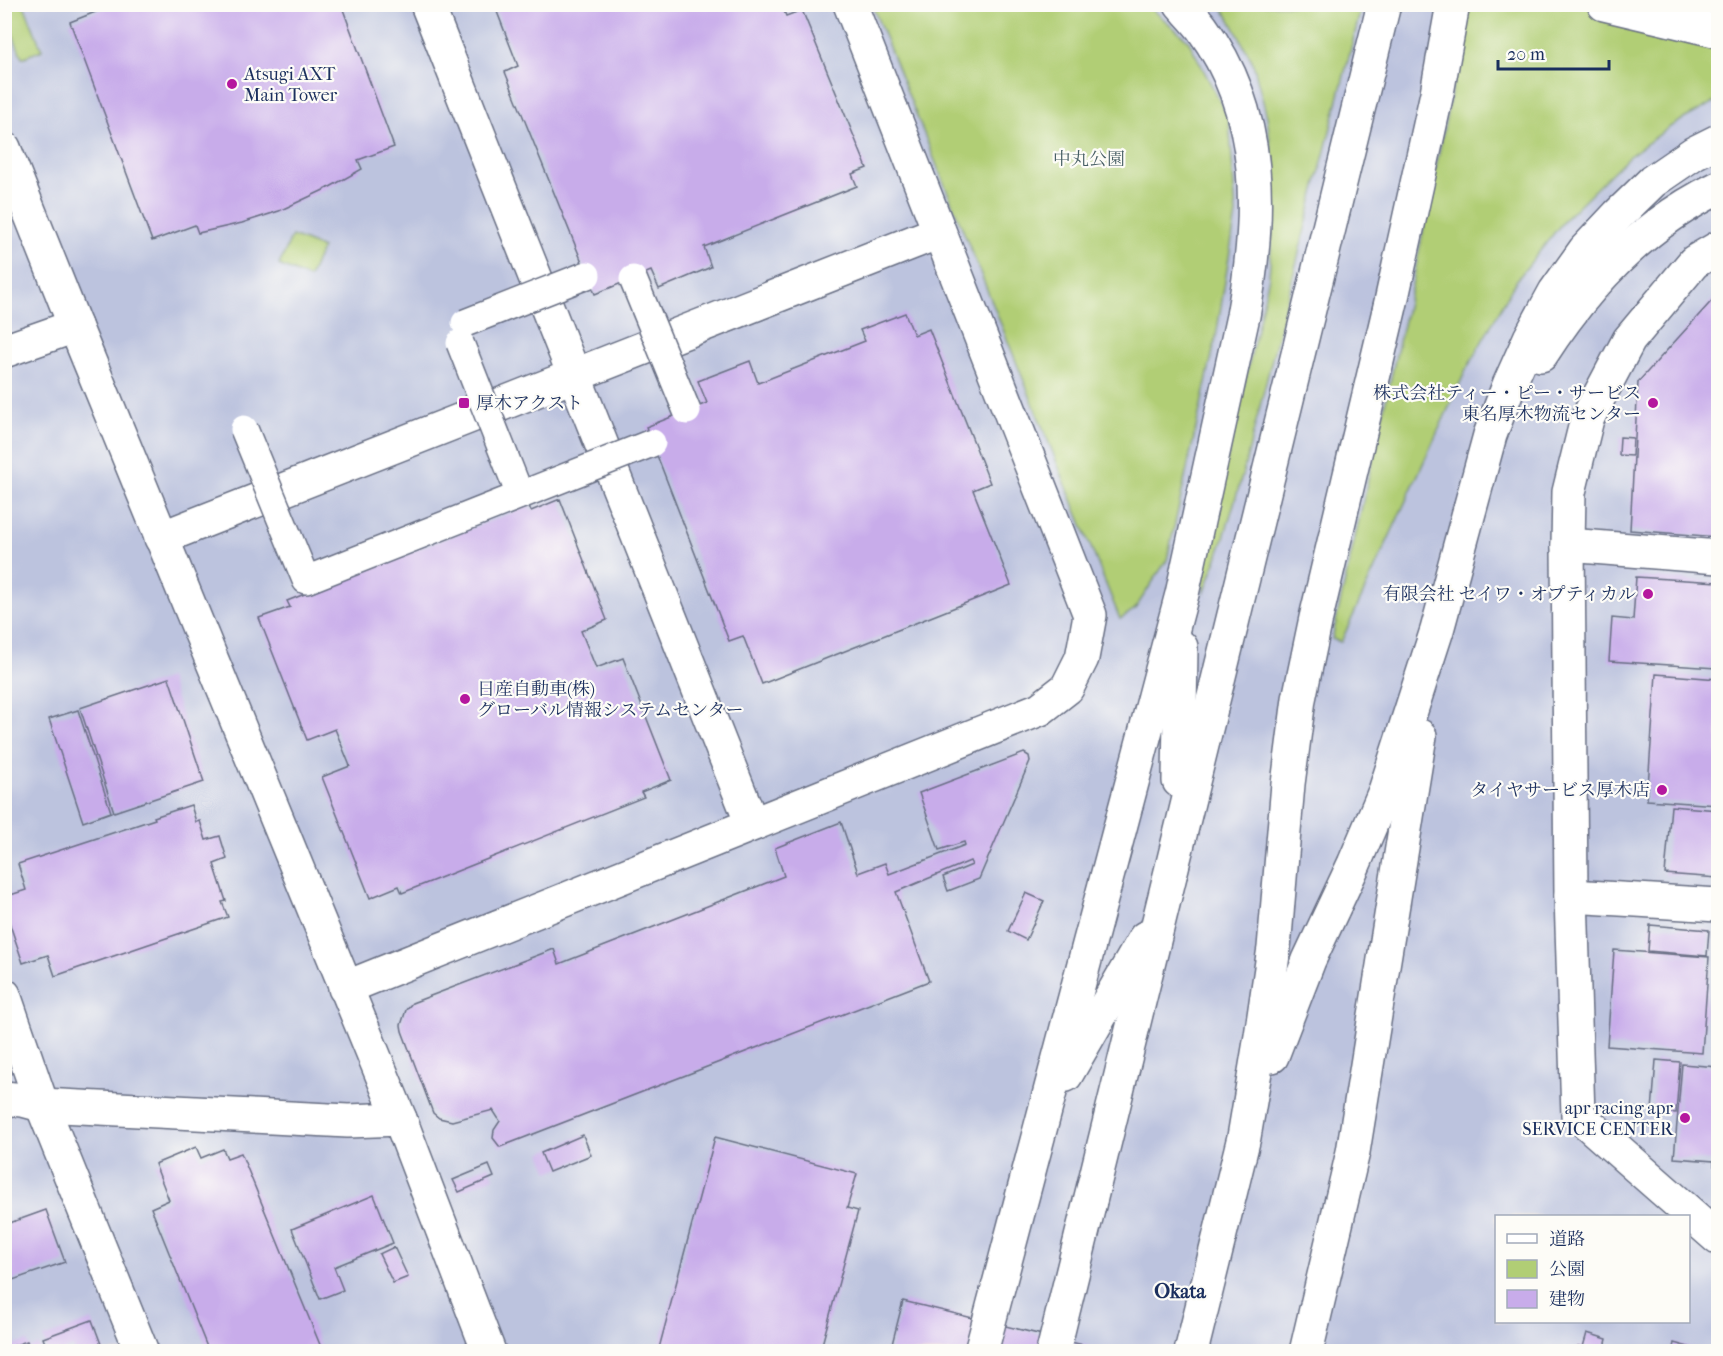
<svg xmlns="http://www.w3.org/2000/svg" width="1723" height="1356" viewBox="0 0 1723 1356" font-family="'IM FELL French Canon','Noto Serif JP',serif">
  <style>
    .industrial { fill: #bcc3de; fill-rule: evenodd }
    .green { fill: #b1ce75; stroke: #667e6a; stroke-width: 1.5 }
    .building { fill: #c8acea }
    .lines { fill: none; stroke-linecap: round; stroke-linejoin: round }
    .minor-casing { stroke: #676e83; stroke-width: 36 }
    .tertiary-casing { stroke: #676e83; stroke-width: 36 }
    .motorway-casing { stroke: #676e83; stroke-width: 36 }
    .minor { stroke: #fff; stroke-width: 33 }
    .tertiary { stroke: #fff; stroke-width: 33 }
    .motorway { stroke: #fff; stroke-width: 33 }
    .pedestrian-bridge-casing { stroke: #676e83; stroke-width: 30; stroke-linecap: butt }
    .pedestrian-bridge { stroke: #fff; stroke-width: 27 }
    .poi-dot { fill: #b5179e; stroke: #fdfcf7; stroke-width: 2 }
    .labels { text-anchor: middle; stroke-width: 4.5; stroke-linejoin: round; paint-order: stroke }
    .poi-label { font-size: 18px; fill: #1b2f5e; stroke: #fdfcf7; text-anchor: end }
    .park-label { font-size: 18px; fill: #485f65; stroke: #fdfcf7 }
    .neighbourhood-label { font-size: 20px; font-weight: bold; fill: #1b2f5e; stroke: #fdfcf7 }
  </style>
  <rect width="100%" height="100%" fill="#fdfcf7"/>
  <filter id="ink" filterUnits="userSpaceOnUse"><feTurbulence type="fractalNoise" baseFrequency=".0167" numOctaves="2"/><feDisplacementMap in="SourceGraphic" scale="12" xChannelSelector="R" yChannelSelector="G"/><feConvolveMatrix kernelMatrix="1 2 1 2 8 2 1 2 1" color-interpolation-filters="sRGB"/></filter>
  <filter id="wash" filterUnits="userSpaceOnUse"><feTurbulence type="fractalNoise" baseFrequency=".008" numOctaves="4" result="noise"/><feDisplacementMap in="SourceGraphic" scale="24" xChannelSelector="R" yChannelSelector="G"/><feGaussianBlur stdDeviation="1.35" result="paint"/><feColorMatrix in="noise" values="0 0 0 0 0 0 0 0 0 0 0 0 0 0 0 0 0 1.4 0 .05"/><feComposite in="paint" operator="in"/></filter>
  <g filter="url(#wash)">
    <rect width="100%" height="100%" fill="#f4e2c7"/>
    <path class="industrial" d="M5,5H1718V1351L5,1352ZM1496,1216H1688V1322H1496Z"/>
    <g class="green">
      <path d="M5,4L24,5L42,50L22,58L5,14Z"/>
      <path d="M872,5H1147L1188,40L1229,119L1236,214L1216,337L1167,560L1135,609L1120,619Z"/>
      <path d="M1218,5H1362L1243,473L1223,541L1204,594L1202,575L1222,481L1269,277L1274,207L1273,164L1267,117L1253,63L1228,16Z"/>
      <path d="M1469,5H1718V100L1673,125L1628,157L1566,218L1516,281L1466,370L1341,642L1332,639L1414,276Z"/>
      <path d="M292,236L322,248L309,278L279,265Z"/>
    </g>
    <g id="blocks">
      <g class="building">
        <path d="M101,4H341L394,147L358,160L362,169L330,187L279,211L242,223L198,233L195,225L152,241L70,22L103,9Z"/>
        <path d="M494,4H781L786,16L802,10L867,168L852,174L857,186L704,247L711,267L659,289L651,271L595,294L505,72L518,66Z"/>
        <path d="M1718,294V537L1630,530L1638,382Z"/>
        <path d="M905,313L914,335L929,329L990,483L973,490L1011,585L762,684L743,636L729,641L646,427L707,403L698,381L750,361L758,383L865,341L860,330Z"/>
        <path d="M1620,437L1633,438L1632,456L1619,455Z"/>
        <path d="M560,499L607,620L581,631L596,668L623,658L671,780L641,792L644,797L402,893L399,886L370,898L322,777L350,766L335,729L307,740L259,618L290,607L287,601L529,506L531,511Z"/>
        <path d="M1636,577L1718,582V625L1716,668L1609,661L1612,618L1633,620Z"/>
        <path d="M1656,674L1718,679V805L1647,800Z"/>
        <path d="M169,678L204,782L114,812L80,708Z"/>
        <path d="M78,710L111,812L83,822L49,719Z"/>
        <path d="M1024,753L1029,756L1030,761L979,879L948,891L943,877L972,865L970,861L896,892L929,981L500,1147L493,1138L494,1130L500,1121L493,1110L452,1121L439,1118L433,1113L402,1031L401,1025L406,1010L412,1003L554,949L559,964L784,876L775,848L841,822L858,873L885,863L889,874L965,845L964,842L939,850L919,793Z"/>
        <path d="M191,805L196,822L200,821L206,840L220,836L227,859L214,864L226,901L222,902L228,917L55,976L48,955L23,963L4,907V897L26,890L18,864L155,819L154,817Z"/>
        <path d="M1671,806L1718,810V878L1665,874Z"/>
        <path d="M1026,893L1044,901L1026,940L1008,931Z"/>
        <path d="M1650,925L1709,930L1707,956L1648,951Z"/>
        <path d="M1614,950L1709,957L1702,1053L1607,1046Z"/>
        <path d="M1656,1060L1680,1062L1676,1113L1652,1111Z"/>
        <path d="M1682,1064L1718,1067V1166H1714V1161L1674,1158Z"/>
        <path d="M583,1135L591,1155L549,1172L541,1153Z"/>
        <path d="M715,1137L857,1174L847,1208L858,1211L820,1352H658Z"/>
        <path d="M196,1147L201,1158L223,1149L227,1158L241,1153L323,1352H209L151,1208L169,1200L155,1164Z"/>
        <path d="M489,1165L494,1177L459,1192L453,1180Z"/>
        <path d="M374,1195L393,1243L334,1267L343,1290L320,1299L292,1229Z"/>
        <path d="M46,1210L65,1262L4,1283V1225Z"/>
        <path d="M394,1247L408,1277L393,1283L379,1254Z"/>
        <path d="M903,1301L1108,1351V1352H890Z"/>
        <path d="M92,1320L104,1352H75L73,1347L61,1352H48L43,1338Z"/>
        <path d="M1587,1333L1607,1339L1604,1352H1577L1578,1346L1583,1347Z"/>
        <path d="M27,1341L30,1348L38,1345L41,1352H4V1349Z"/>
        <path d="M1674,1343L1703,1351V1352H1672Z"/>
      </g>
    </g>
  </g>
  <g filter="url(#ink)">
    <use href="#blocks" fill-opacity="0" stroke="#676e83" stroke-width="1.5"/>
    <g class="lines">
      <defs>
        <g id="minor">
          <path d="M1718,248L1694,262L1629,340L1587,419L1569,492L1568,545L1571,896L1578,1115L1718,1238"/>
          <path d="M4,351L75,326"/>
          <path d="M161,538L939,232"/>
          <path d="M1568,545L1718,557"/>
          <path d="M1571,896L1718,905"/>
          <path d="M4,995L42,1105L142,1352"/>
          <path d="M4,1098L23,1100L42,1105L348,1121L400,1119"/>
        </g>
        <g id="tertiary">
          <path d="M427,4L752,824"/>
          <path d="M4,148L75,326L400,1119L489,1352"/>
          <path d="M345,988L1040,709L1067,688L1082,658L1090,615L850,4"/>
        </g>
        <g id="motorway">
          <path d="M1604,4L1718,31"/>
          <path d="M1541,355C1585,286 1644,224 1718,188"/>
          <path d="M1179,781L1181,647"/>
          <path d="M1272,1056L1309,960L1354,864L1385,791L1437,630L1490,435L1509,385L1530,338L1555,292L1585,250L1618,215L1653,181L1694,153L1718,141"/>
          <path d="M1066,1075L1145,938"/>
          <path d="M981,1352L1182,594L1243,316C1261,218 1265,114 1202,28C1196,20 1188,12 1181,4"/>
          <path d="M1053,1352L1384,4"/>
          <path d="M1191,1352L1244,1137L1261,1036L1274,948L1288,784L1299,699L1316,618L1391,302L1437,93L1453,4"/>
          <path d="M1306,1352L1353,1152L1420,736"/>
        </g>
      </defs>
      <use href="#minor" class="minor-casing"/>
      <use href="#tertiary" class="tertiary-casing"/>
      <use href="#motorway" class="motorway-casing"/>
      <use href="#minor" class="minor"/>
      <use href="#tertiary" class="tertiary"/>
      <use href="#motorway" class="motorway"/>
      <defs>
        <g id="pedestrian-bridge">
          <path d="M633,279L687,411"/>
          <path d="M465,323L587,275"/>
          <path d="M460,343L520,495"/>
          <path d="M244,429L306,580L652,443"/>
        </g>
      </defs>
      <use href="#pedestrian-bridge" class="pedestrian-bridge-casing"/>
      <use href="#pedestrian-bridge" class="pedestrian-bridge"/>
    </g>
  </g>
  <g class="poi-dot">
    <circle cx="232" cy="84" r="6"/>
    <rect x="458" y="397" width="12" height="12" rx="3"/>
    <circle cx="1653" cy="403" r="6"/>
    <circle cx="1648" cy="594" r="6"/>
    <circle cx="465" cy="699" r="6"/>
    <circle cx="1662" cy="790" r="6"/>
    <circle cx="1685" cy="1118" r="6"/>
  </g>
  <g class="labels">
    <g class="poi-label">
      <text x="244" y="80" text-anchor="start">Atsugi AXT<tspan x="244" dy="21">Main Tower</tspan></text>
      <text x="1641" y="399">株式会社ティー・ピー・サービス<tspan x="1641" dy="21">東名厚木物流センター</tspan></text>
      <text x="476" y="409" text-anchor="start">厚木アクスト</text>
      <text x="1636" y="600">有限会社 セイワ・オプティカル</text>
      <text x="477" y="695" text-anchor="start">日産自動車(株)<tspan x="477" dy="21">グローバル情報システムセンター</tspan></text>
      <text x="1650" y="796">タイヤサービス厚木店</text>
      <text x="1673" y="1114">apr racing apr<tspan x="1673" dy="21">SERVICE CENTER</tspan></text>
    </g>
    <g class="park-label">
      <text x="1089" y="165">中丸公園</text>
    </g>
    <g class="neighbourhood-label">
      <text x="1180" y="1298">Okata</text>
    </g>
  </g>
  <rect width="1723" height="1356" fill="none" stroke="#fdfcf7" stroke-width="24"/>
  <rect x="1495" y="1215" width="195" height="108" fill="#fdfcf7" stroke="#a3aaba" stroke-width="1.5"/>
  <rect x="1507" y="1234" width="30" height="9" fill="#ffffff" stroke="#a3aaba" stroke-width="1.5"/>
  <text x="1549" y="1245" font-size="18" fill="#1b2f5e">道路</text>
  <rect x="1507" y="1260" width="30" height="18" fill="#b1ce75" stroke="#a3aaba" stroke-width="1.5"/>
  <text x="1549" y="1275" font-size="18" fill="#1b2f5e">公園</text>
  <rect x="1507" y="1290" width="30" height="18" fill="#c8acea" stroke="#a3aaba" stroke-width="1.5"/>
  <text x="1549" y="1305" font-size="18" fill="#1b2f5e">建物</text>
  <path d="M1498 60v9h111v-9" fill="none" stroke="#1b2f5e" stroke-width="3"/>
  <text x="1507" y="60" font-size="18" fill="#1b2f5e" stroke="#fdfcf7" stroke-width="4.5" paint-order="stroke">20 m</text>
</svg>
